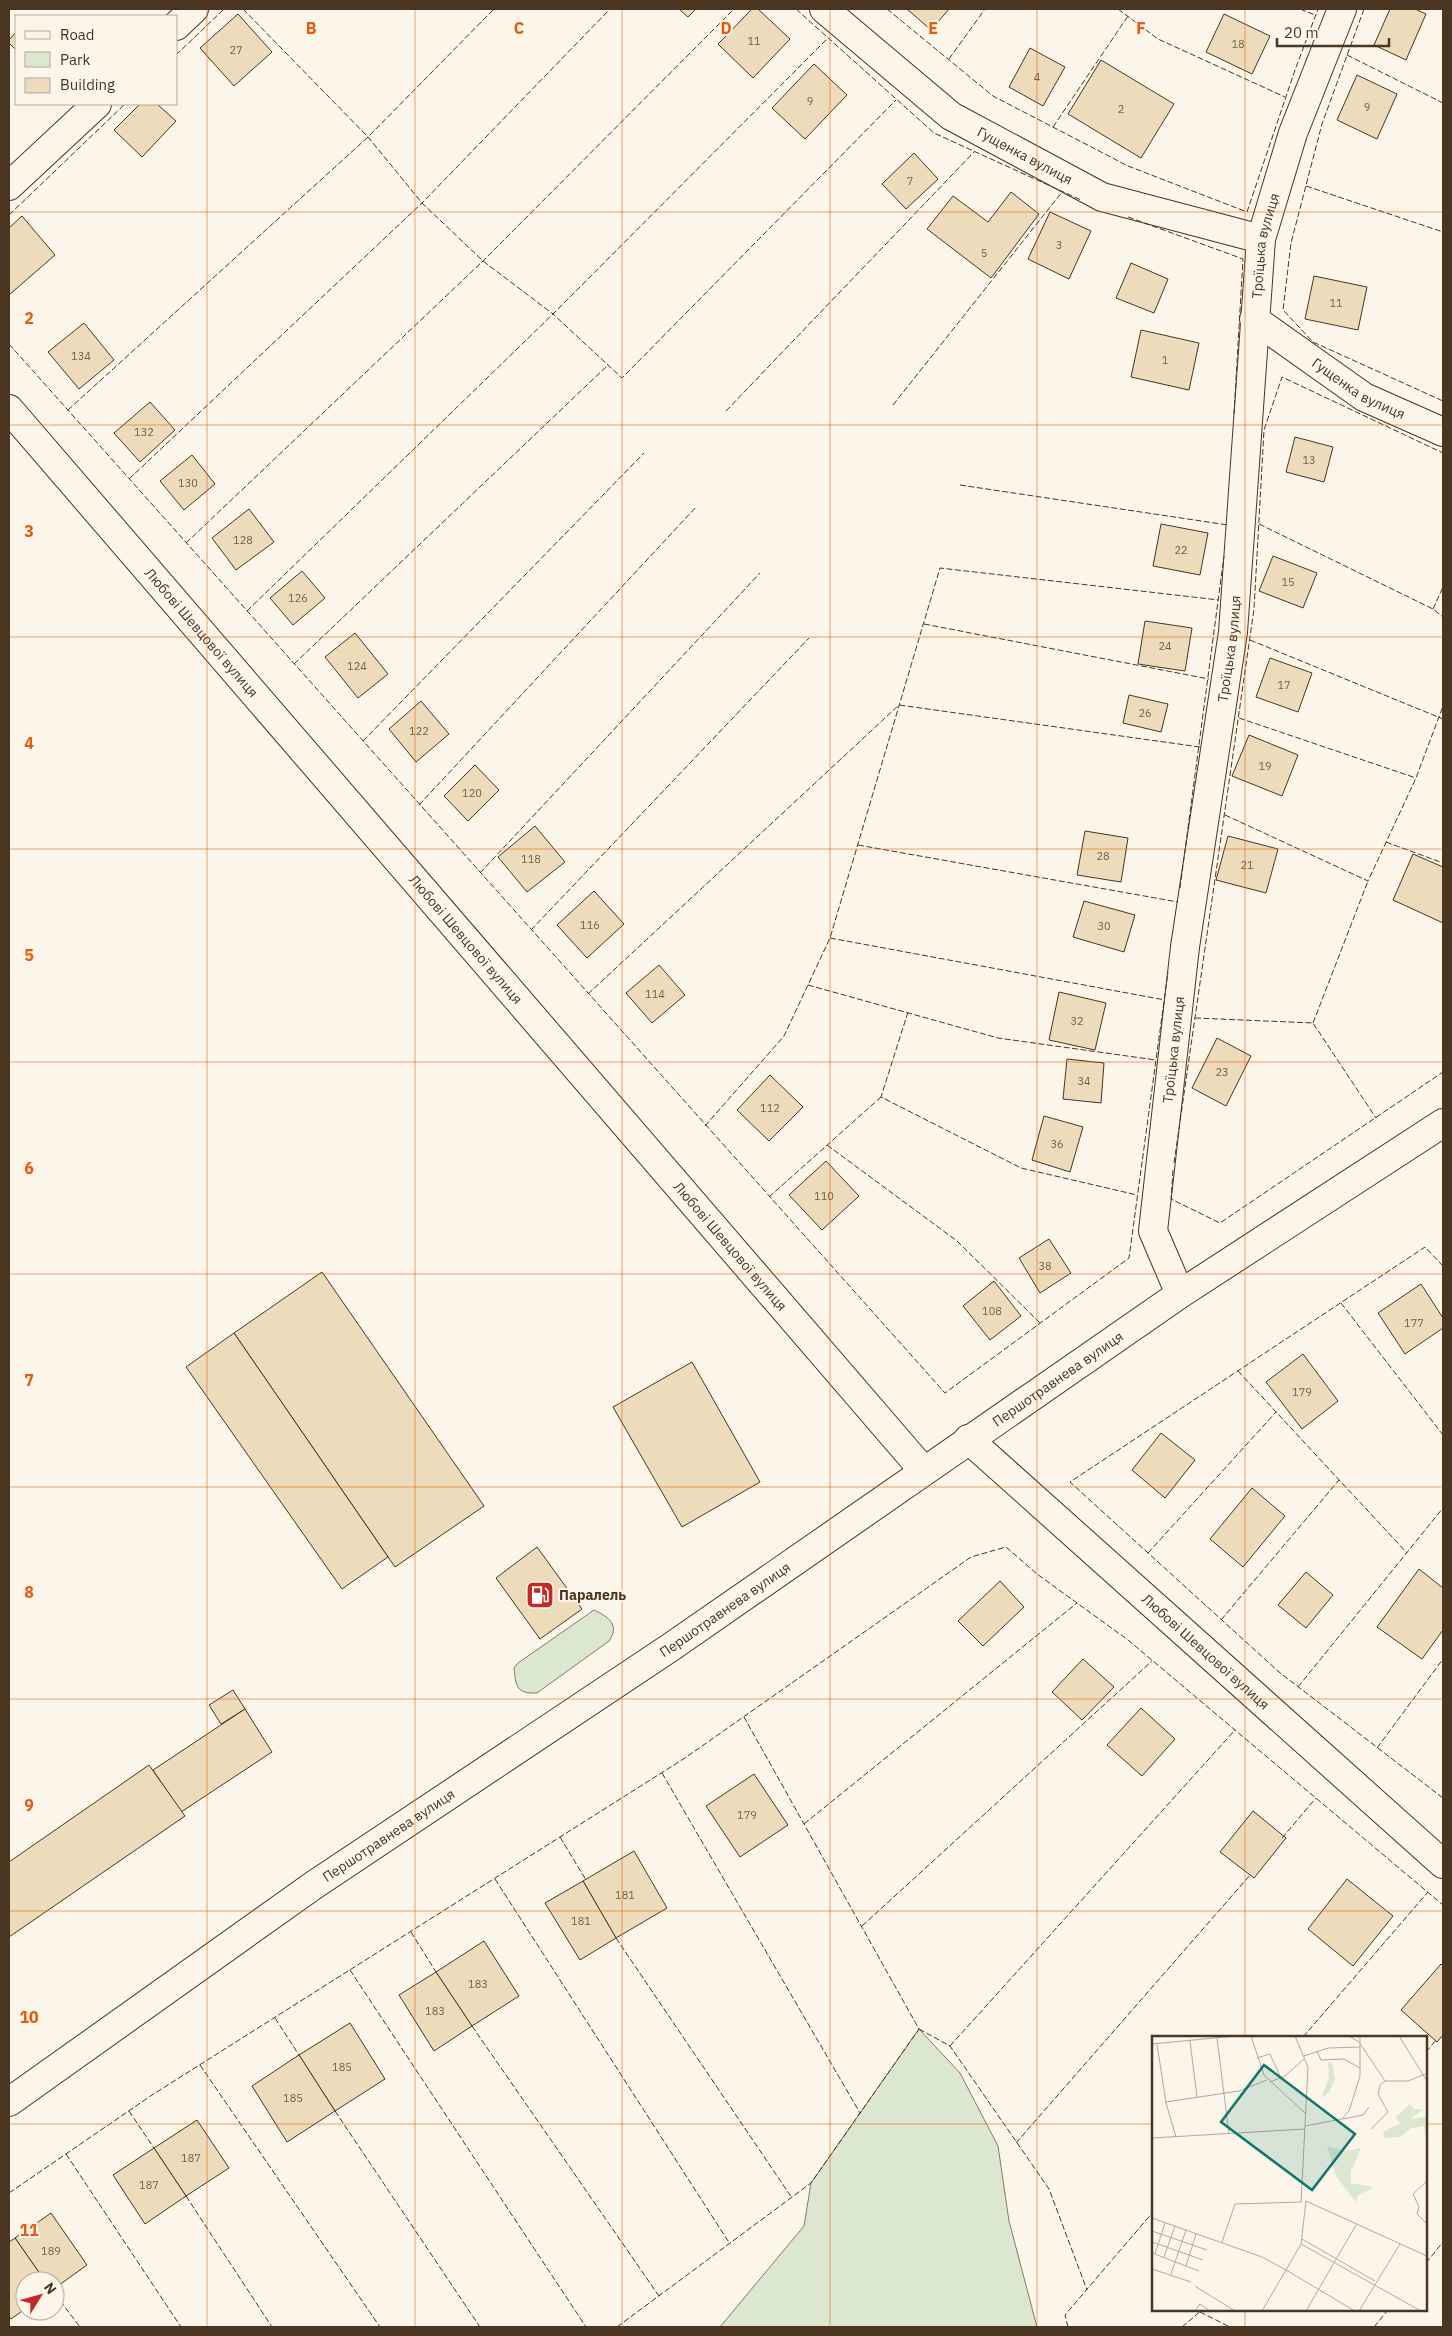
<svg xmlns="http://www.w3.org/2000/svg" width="1452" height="2336" viewBox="0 0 1452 2336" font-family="'IBM Plex Sans',sans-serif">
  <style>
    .green { fill: #dce7d0; stroke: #887966 }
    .building { fill: #ecdcbc; stroke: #4a3520 }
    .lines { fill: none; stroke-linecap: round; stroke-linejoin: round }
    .street-casing { stroke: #4a3520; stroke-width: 30 }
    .secondary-casing { stroke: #4a3520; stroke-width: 30 }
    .primary-casing { stroke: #4a3520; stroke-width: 30 }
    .street { stroke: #fbf6e9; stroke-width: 28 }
    .secondary { stroke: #fbf6e9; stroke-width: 28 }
    .primary { stroke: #fbf6e9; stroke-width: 28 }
    .fence { stroke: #4a3520; stroke-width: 1; stroke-dasharray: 6 2.5; stroke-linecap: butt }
    .grid { fill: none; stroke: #e8590c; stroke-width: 1; stroke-opacity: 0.55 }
    .labels { text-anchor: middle; stroke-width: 4; stroke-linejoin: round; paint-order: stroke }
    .number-label { font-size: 11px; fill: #725f47 }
    .street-label { font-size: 14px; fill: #4a3520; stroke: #fbf6e9 }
    .poi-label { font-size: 14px; font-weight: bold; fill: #4a3520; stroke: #fbf6e9; text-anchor: start }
    .inset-road { fill: none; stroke: #b4a999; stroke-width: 1 }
    .view { fill: #0f766e; fill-opacity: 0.15; stroke: #0f766e; stroke-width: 2.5 }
    .inset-edge { fill: none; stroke: #4a3520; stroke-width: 2.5 }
    .grid-label { font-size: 16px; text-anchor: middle; font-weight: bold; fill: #e8590c; stroke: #fbf6e9; stroke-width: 4; stroke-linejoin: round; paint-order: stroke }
  </style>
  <rect width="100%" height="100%" fill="#fbf6e9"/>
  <g class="green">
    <path d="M594,1610C609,1617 620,1625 609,1641L537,1693C516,1694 516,1686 514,1668L518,1663Z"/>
    <path d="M919,2029L960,2073L998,2146L1009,2221L1037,2327H720L804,2226L811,2183Z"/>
  </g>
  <g class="building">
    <path d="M679,9H696L688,17Z"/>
    <path d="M752,9H758L790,39L753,78L718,44Z"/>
    <path d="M907,9H949L931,30Z"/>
    <path d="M1390,9H1415L1426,14L1406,60L1374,45Z"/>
    <path d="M238,14L272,52L234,86L200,48Z"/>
    <path d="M1224,14L1270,36L1252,74L1206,52Z"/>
    <path d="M16,32V50L9,43V40Z"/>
    <path d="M1030,48L1065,67L1043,106L1009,87Z"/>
    <path d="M1101,60L1174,104L1141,158L1068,114Z"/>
    <path d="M814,64L847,95L805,139L772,108Z"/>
    <path d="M1357,75L1397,94L1377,139L1337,120Z"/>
    <path d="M140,104H157L176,121L142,157L114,130Z"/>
    <path d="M914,153L938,179L906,209L882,184Z"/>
    <path d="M1011,192L1039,214L991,278L927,229L953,196L988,222Z"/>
    <path d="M1050,212L1091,231L1069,279L1028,259Z"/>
    <path d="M22,216L55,255L9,295V228Z"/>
    <path d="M1131,263L1168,279L1154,313L1116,298Z"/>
    <path d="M1314,276L1367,287L1358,330L1305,319Z"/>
    <path d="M84,323L114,360L79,389L48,352Z"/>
    <path d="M1141,330L1199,343L1189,390L1131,377Z"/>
    <path d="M150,402L175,430L140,462L114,433Z"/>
    <path d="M1295,437L1333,447L1324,482L1286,472Z"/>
    <path d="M192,455L215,484L184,510L160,481Z"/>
    <path d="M249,509L274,542L236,570L212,538Z"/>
    <path d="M1161,524L1208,533L1200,575L1153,566Z"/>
    <path d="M1273,556L1317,573L1303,608L1259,591Z"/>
    <path d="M302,571L325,598L293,625L270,598Z"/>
    <path d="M1145,621L1192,628L1185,671L1138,664Z"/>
    <path d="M355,633L388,674L358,698L325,657Z"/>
    <path d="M1270,658L1312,673L1298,712L1256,697Z"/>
    <path d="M1129,695L1168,704L1161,732L1123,723Z"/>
    <path d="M421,701L449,734L416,762L389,729Z"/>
    <path d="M1249,735L1298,755L1282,796L1232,776Z"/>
    <path d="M475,765L499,790L468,821L444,796Z"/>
    <path d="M535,826L565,862L527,892L498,857Z"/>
    <path d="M1085,831L1128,838L1121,882L1077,875Z"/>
    <path d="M1228,836L1278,849L1266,893L1216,880Z"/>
    <path d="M1413,854L1443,867V923L1393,900Z"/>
    <path d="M594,891L624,924L587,958L557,925Z"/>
    <path d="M1084,901L1135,915L1124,952L1073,937Z"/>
    <path d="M659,965L685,995L652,1023L626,993Z"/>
    <path d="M1059,992L1106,1003L1095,1050L1049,1040Z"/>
    <path d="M1217,1038L1251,1056L1226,1106L1192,1088Z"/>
    <path d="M1067,1059L1104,1063L1101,1103L1063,1099Z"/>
    <path d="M770,1075L803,1107L769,1141L737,1110Z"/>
    <path d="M1044,1116L1083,1127L1070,1172L1032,1160Z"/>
    <path d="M826,1161L859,1196L822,1230L789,1195Z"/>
    <path d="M1049,1239L1071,1273L1040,1293L1019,1258Z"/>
    <path d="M322,1272L484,1506L395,1567L234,1333Z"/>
    <path d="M994,1281L1021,1316L990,1340L963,1306Z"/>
    <path d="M1421,1284L1443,1318V1328L1405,1354L1378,1313Z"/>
    <path d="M234,1333L388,1557L342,1589L186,1367Z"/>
    <path d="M1303,1354L1338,1401L1302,1429L1266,1382Z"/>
    <path d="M692,1362L760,1482L682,1527L613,1407Z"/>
    <path d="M1161,1433L1195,1460L1165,1498L1132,1470Z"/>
    <path d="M1252,1488L1285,1516L1243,1567L1210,1539Z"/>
    <path d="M537,1547L582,1609L540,1639L496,1578Z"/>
    <path d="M1419,1569L1443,1588V1630L1422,1659L1377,1627Z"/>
    <path d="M1306,1572L1333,1595L1306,1628L1278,1605Z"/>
    <path d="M1000,1581L1024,1607L983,1646L958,1621Z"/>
    <path d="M1083,1659L1114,1687L1082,1720L1052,1692Z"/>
    <path d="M233,1690L245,1709L221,1724L209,1705Z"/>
    <path d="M1141,1708L1175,1739L1142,1776L1107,1745Z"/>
    <path d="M245,1709L272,1752L181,1812L153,1770Z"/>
    <path d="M149,1765L185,1816L9,1937V1862Z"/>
    <path d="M754,1774L788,1825L740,1857L706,1806Z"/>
    <path d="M1253,1811L1286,1838L1254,1878L1220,1852Z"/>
    <path d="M634,1851L667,1908L616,1938L583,1881Z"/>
    <path d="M1347,1879L1393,1916L1353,1966L1308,1929Z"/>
    <path d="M583,1881L616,1938L580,1960L545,1903Z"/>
    <path d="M484,1941L519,1996L472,2026L436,1972Z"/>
    <path d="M1441,1964L1443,1966V2035L1437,2042L1401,2010Z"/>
    <path d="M436,1972L472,2026L434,2051L399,1995Z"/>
    <path d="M350,2023L385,2079L335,2111L299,2055Z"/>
    <path d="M299,2055L335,2111L287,2142L252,2086Z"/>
    <path d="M197,2120L229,2168L186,2196L154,2148Z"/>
    <path d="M154,2148L186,2196L145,2224L113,2175Z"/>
    <path d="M51,2213L87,2265L55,2288V2281H45L15,2238Z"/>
    <path d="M15,2238L45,2281H25V2309L11,2319L9,2316V2242Z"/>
  </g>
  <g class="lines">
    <defs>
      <g id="street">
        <path id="s1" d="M824,9L951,116L1102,197L1261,239"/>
        <path d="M176,26L194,9"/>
        <path d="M9,186L97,104"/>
        <path id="s2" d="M1254,319L1364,397L1443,432"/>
        <path id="s3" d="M9,409L923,1470"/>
        <path id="s4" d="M1180,1294L1153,1231L1185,947L1233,632L1261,239L1293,133L1342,9"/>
      </g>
      <g id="secondary">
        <path id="s5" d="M968,1439L1443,1864"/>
      </g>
      <g id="primary">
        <path id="s6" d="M9,2102L314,1885L671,1647L1180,1294L1443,1123"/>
      </g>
    </defs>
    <use href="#street" class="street-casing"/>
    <use href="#secondary" class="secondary-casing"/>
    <use href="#primary" class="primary-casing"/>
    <use href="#street" class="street"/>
    <use href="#secondary" class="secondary"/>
    <use href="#primary" class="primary"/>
    <g class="fence">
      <path d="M243,9L368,137L422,203L483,261L553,314L622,378L896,100"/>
      <path d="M796,9L934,133L1081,200"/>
      <path d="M887,9L993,96L1128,166L1247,212L1295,70L1318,9"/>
      <path d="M1118,9L1158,39L1285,97"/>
      <path d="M1300,9L1315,15"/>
      <path d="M1364,9L1322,124L1291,243L1283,310L1313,342L1443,401"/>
      <path d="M176,55L224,9"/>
      <path d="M1347,55L1443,103"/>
      <path d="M949,59L985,9"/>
      <path d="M1053,127L1128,16"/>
      <path d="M1306,186L1443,232"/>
      <path d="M9,215L125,104"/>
      <path d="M1128,217L1243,259L1234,414"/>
      <path d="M9,344L945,1393L1129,1258L1168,972"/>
      <path d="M893,405L1062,192"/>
      <path d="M68,410L368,137L494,9"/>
      <path d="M726,411L974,152"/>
      <path d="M129,479L422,203L610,9"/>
      <path d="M960,485L1228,525"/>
      <path d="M1259,524L1433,609L1443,617"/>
      <path d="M186,543L483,261L734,9"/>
      <path d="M1433,609L1443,587"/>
      <path d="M247,611L553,314L828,38"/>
      <path d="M924,624L1209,679"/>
      <path d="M1250,640L1443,719"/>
      <path d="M294,664L608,365"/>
      <path d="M1239,718L1416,778"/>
      <path d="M363,741L644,453"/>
      <path d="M419,805L697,506"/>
      <path d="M1225,815L1368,881L1416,778L1443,706"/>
      <path d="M1386,842L1443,863"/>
      <path d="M858,845L1178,902"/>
      <path d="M480,873L760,573"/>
      <path d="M1180,888L1224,556"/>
      <path d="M531,930L809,638"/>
      <path d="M830,938L1165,1000"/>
      <path d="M808,985L998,1038L1156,1060"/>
      <path d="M588,994L899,705L1200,747"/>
      <path d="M908,1012L881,1097L1021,1168L1137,1195"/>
      <path d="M1195,1018L1313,1023L1376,1118"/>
      <path d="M1313,1023L1368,881"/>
      <path d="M705,1126L784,1036L830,938L940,568L1219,600"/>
      <path d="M827,1145L957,1241L1040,1323"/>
      <path d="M1174,1163L1254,609L1264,430L1282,377L1443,453"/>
      <path d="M1173,1170L1171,1199L1220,1223L1443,1072"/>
      <path d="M769,1197L881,1097"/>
      <path d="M1443,1266L1425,1247L1070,1482L1279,1672L1443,1798"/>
      <path d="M1341,1303L1443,1435"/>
      <path d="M1238,1371L1407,1553"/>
      <path d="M1148,1553L1276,1412"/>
      <path d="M1221,1620L1339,1480"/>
      <path d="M1298,1687L1443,1508"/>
      <path d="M1377,1748L1443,1659"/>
      <path d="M662,1773L860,2113"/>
      <path d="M804,1824L1077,1603"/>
      <path d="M560,1837L586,1880"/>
      <path d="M1282,1838L1316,1798"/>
      <path d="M495,1879L730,2244"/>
      <path d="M862,1926L1152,1661"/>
      <path d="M411,1932L436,1972"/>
      <path d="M616,1938L792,2198"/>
      <path d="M350,1970L586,2327"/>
      <path d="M275,2018L299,2055"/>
      <path d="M472,2026L659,2296"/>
      <path d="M919,2029L950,2046L1049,2189L1087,2290"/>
      <path d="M1303,2037L1428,1892"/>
      <path d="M950,2046L1235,1730"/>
      <path d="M1426,2052L1437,2039"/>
      <path d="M200,2065L380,2327"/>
      <path d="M129,2111L154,2148"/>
      <path d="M335,2111L480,2327"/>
      <path d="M1016,2143L1251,1874"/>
      <path d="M66,2154L181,2327"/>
      <path d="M9,2193L152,2095L685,1758L971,1557L1006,1547L1037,1574L1128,1640L1443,1905"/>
      <path d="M186,2196L272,2327"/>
      <path d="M1426,2263L1443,2242"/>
      <path d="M55,2294L80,2327"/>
      <path d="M1200,2312L1230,2327"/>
      <path d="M617,2327L811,2183L919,2029L744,1717"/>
      <path d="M1068,2327L1065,2315L1153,2212"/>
      <path d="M1182,2327L1202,2310"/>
      <path d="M1374,2327L1388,2310"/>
    </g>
  </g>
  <path class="grid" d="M207,9V2327M415,9V2327M622,9V2327M830,9V2327M1037,9V2327M1245,9V2037M9,212H1443M9,425H1443M9,637H1443M9,849H1443M9,1062H1443M9,1274H1443M9,1487H1443M9,1699H1443M9,1911H1443M9,2124H1153M1426,2124H1443M1245,2310V2327"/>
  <defs>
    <symbol id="fuel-square" viewBox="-11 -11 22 22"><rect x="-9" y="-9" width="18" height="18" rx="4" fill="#c62828" stroke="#fbf6e9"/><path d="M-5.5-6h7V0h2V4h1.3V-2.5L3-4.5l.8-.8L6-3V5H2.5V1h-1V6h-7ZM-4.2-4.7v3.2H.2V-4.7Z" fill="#fff"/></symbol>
  </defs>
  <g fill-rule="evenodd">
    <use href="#fuel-square" x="524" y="1579" width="32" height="32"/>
  </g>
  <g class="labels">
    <g class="number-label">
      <text x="754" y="45">11</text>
      <text x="1238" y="48">18</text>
      <text x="236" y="54">27</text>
      <text x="1037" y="81">4</text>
      <text x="810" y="105">9</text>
      <text x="1367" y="111">9</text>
      <text x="1121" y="113">2</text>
      <text x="910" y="185">7</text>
      <text x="1059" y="249">3</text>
      <text x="984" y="257">5</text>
      <text x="1336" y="307">11</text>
      <text x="81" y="360">134</text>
      <text x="1165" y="364">1</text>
      <text x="144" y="436">132</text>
      <text x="1309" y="464">13</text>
      <text x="188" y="487">130</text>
      <text x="243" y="544">128</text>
      <text x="1181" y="554">22</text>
      <text x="1288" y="586">15</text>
      <text x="298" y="602">126</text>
      <text x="1165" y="650">24</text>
      <text x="357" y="670">124</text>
      <text x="1284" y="689">17</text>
      <text x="1145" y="717">26</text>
      <text x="419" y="735">122</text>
      <text x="1265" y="770">19</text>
      <text x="472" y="797">120</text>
      <text x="1103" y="860">28</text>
      <text x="531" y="863">118</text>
      <text x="1247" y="869">21</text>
      <text x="590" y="929">116</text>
      <text x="1104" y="930">30</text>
      <text x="655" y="998">114</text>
      <text x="1077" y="1025">32</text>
      <text x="1222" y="1076">23</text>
      <text x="1084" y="1085">34</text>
      <text x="770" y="1112">112</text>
      <text x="1057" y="1148">36</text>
      <text x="824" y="1200">110</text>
      <text x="1045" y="1270">38</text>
      <text x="992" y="1315">108</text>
      <text x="1414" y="1327">177</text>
      <text x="1302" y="1396">179</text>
      <text x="747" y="1819">179</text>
      <text x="625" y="1899">181</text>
      <text x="581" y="1925">181</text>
      <text x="478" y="1988">183</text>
      <text x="435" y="2015">183</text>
      <text x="342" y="2071">185</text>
      <text x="293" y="2102">185</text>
      <text x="191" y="2162">187</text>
      <text x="149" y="2189">187</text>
      <text x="51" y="2255">189</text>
    </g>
    <g class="street-label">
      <text dy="5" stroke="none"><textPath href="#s1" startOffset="250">Гущенка вулиця</textPath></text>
      <text dy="5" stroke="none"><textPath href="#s4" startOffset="1061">Троїцька вулиця</textPath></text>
      <text dy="5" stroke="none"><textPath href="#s2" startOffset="126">Гущенка вулиця</textPath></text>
      <text dy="5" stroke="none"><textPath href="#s3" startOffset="295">Любові Шевцової вулиця</textPath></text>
      <text dy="5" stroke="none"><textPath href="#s4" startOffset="656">Троїцька вулиця</textPath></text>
      <text dy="5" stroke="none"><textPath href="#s3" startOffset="700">Любові Шевцової вулиця</textPath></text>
      <text dy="5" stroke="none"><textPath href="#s4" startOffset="251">Троїцька вулиця</textPath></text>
      <text dy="5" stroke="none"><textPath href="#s3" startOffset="1105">Любові Шевцової вулиця</textPath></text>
      <text dy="5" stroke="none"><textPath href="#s6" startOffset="1274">Першотравнева вулиця</textPath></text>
      <text dy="5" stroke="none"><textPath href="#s6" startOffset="869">Першотравнева вулиця</textPath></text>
      <text dy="5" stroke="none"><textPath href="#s5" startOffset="319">Любові Шевцової вулиця</textPath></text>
      <text dy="5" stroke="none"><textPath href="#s6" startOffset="464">Першотравнева вулиця</textPath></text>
    </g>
    <g class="poi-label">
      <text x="559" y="1600">Паралель</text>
    </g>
  </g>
  <g transform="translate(1152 2036)">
    <rect width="275" height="275" fill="#fbf6e9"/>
    <path d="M176,26L180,27L183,43L177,57L169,62L177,42ZM258,68L262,73L271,74L257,83L275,81V107L272,90L259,92L248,101L232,102L231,96L249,87L243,82ZM175,110L194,115L209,112L199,135V147L221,151L206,160L204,166L184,140Z" fill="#dce7d0"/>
    <path class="inset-road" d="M99,0L112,39L154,78M143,0L156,31L149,167M197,0L207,6L233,45M247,0L275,45M65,2L77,98M38,5L45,61M0,8L83,0M5,8L14,67L24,101M165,15L169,24L192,23L208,32M152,20L176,12L208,11M105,22L118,18L129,42M118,46L133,40L153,22M14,66L87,55L115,44M191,83L211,79L217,71M153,90L190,83L197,75L208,40V0M219,93L236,76L226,58L228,49L233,45H256L273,38M0,102L153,93M275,145L261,158L267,171L265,178L275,188M154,165L275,220M0,182L110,221L134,234L149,208L154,165M0,195L55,214M150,203L223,245M0,206L51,224M70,206L83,168L149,166M149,208L269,275M0,217L47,235M3,218L13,187M12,221L23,190M34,230L44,198M0,233L39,246M19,238L34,194M43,250L83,275M43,275L48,268L58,275M110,275L134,234L203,275M154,275L204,189M207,275L248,208"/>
    <path class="view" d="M112,29L203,98L160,154L69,86Z"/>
    <rect width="275" height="275" class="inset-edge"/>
  </g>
  <g class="grid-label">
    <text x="311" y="34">B</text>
    <text x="519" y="34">C</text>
    <text x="726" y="34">D</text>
    <text x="933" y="34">E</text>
    <text x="1141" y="34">F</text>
    <text x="29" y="324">2</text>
    <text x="29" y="537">3</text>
    <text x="29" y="749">4</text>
    <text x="29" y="961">5</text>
    <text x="29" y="1174">6</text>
    <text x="29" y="1386">7</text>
    <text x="29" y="1598">8</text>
    <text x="29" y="1811">9</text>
    <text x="29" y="2023">10</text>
    <text x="29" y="2236">11</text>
  </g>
  <rect width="1452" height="2336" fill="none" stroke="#4a3520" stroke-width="20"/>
  <rect x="15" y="15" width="162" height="90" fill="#fbf6e9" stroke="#b4a999"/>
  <rect x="25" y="31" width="25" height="8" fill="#fbf6e9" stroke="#b4a999"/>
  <text x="60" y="40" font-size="15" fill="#4a3520">Road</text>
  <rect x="25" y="52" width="25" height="15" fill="#dce7d0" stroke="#b4a999"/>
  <text x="60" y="65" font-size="15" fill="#4a3520">Park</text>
  <rect x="25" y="78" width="25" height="15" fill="#ecdcbc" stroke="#b4a999"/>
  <text x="60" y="90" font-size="15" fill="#4a3520">Building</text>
  <g transform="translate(40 2296) rotate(53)"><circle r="24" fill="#fbf6e9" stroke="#b4a999"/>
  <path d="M0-4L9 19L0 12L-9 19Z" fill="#c62828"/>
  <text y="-8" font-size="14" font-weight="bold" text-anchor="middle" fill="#4a3520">N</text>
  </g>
  <path d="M1277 38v8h112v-8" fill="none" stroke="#4a3520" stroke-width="2.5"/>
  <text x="1284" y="38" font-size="15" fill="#4a3520" stroke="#fbf6e9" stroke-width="4" paint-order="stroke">20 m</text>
</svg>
